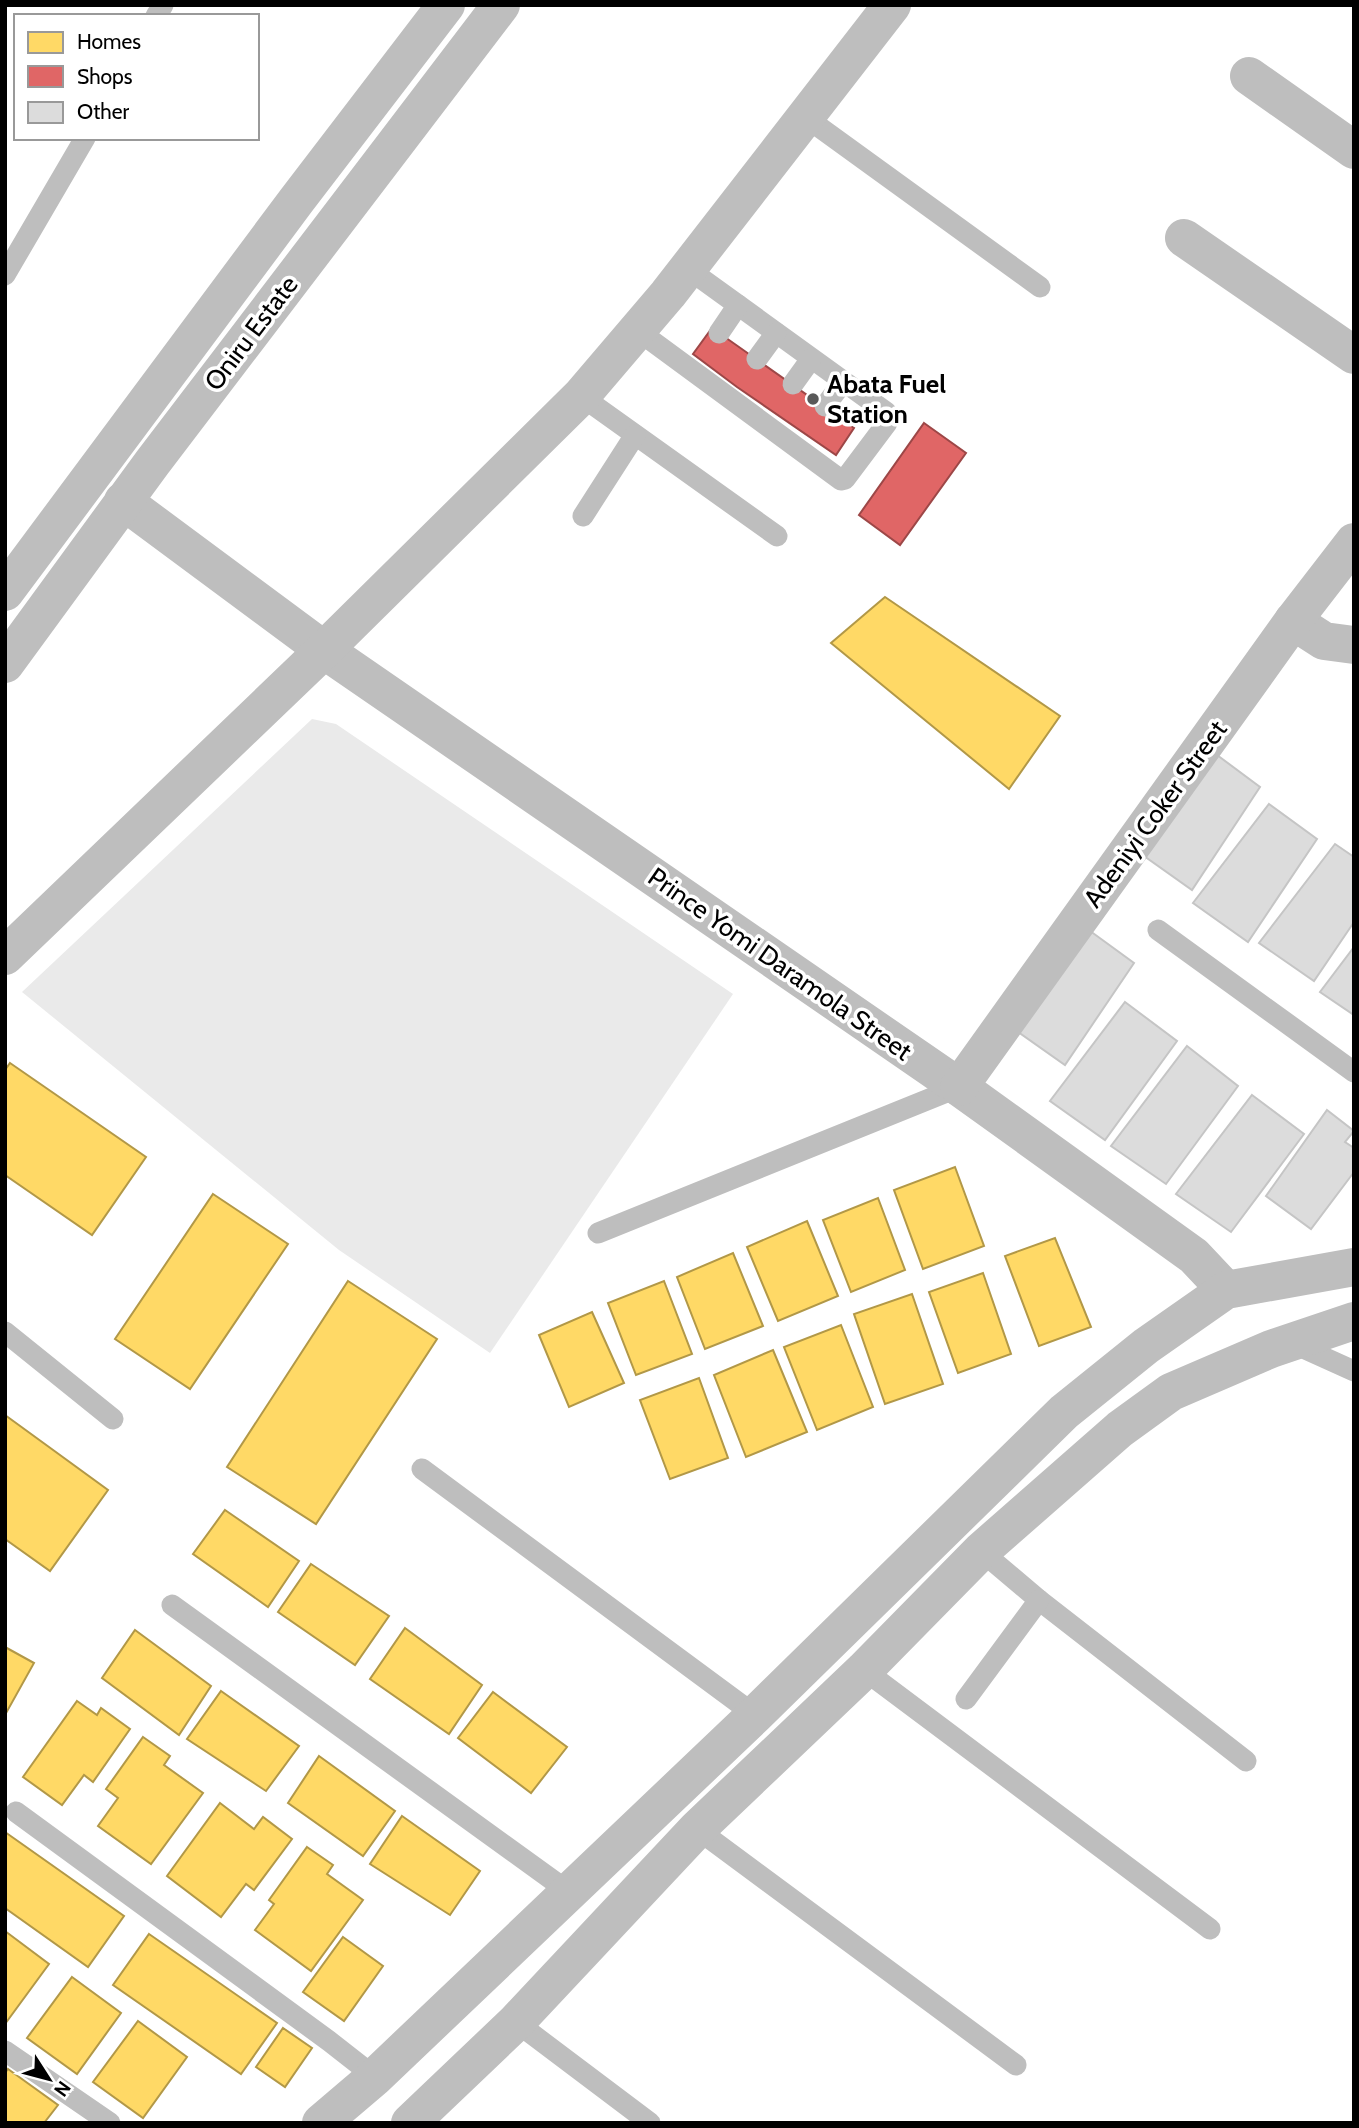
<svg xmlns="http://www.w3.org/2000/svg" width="1359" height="2128" viewBox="0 0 1359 2128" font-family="Cabin,sans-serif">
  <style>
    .grass { fill: #eaeaea }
    .homes { fill: #ffd966; stroke: #b29847; stroke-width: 2 }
    .shops { fill: #e06666; stroke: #9d4747; stroke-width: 2 }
    .building { fill: #dcdcdc; stroke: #c5c5c5; stroke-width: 2 }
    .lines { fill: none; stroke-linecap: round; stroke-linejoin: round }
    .service { stroke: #bebebe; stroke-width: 21 }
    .minor { stroke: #bebebe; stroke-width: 38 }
    .tertiary { stroke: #bebebe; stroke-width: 38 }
    .poi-dot { fill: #595959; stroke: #fff; stroke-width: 2.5 }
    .labels { text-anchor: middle; stroke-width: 7; stroke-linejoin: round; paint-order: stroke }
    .street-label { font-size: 26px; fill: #000; stroke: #fff }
    .poi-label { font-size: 26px; font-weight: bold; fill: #000; stroke: #fff; text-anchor: start }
  </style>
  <rect width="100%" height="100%" fill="#fff"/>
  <path class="grass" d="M312,719L336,724L733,994L490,1353L339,1250L22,992Z"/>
  <g class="homes">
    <path d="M885,597L1060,716L1009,789L831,643Z"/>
    <path d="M10,1063L146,1157L92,1235L5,1175V1070Z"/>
    <path d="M955,1167L984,1246L923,1269L894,1190Z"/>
    <path d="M213,1194L288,1244L190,1389L115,1339Z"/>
    <path d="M878,1198L905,1270L851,1292L823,1220Z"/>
    <path d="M807,1221L838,1296L778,1321L747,1247Z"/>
    <path d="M1055,1238L1091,1327L1039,1346L1005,1256Z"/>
    <path d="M733,1253L763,1326L705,1349L677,1277Z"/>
    <path d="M983,1273L1011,1354L958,1373L929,1292Z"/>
    <path d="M348,1281L437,1339L316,1524L227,1467Z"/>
    <path d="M664,1281L692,1354L636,1375L608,1303Z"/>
    <path d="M912,1294L943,1384L885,1404L854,1314Z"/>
    <path d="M592,1312L624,1383L569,1407L539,1335Z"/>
    <path d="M841,1325L873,1407L817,1430L784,1347Z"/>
    <path d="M773,1350L807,1432L746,1457L714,1375Z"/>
    <path d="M699,1378L728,1458L670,1479L640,1400Z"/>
    <path d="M5,1415L108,1490L50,1571L5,1539Z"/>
    <path d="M225,1510L299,1561L268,1607L193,1554Z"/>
    <path d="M311,1564L389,1616L355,1665L278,1612Z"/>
    <path d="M405,1628L482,1685L449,1734L370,1679Z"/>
    <path d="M135,1630L211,1686L179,1735L102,1678Z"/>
    <path d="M5,1647L34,1663L5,1715Z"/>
    <path d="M221,1691L299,1746L266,1791L187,1739Z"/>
    <path d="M493,1692L567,1747L531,1793L458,1738Z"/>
    <path d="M77,1701L97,1715L101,1708L130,1729L93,1782L84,1775L62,1805L23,1777Z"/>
    <path d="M143,1737L170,1756L164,1765L203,1793L151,1864L98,1826L118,1798L106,1789Z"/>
    <path d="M319,1756L395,1811L363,1856L288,1803Z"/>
    <path d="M220,1803L254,1829L263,1817L292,1839L254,1890L246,1884L221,1917L167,1876Z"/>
    <path d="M402,1816L480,1871L450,1915L370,1864Z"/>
    <path d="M5,1832L124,1916L88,1967L5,1908Z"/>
    <path d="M307,1847L333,1865L327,1874L363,1900L311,1971L255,1930L274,1904L269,1900Z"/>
    <path d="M5,1931L49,1964L5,2024Z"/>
    <path d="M149,1934L277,2023L241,2074L113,1985Z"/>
    <path d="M343,1937L383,1966L344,2021L303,1992Z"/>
    <path d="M72,1977L121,2013L77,2074L27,2038Z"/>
    <path d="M138,2021L187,2057L143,2118L93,2082Z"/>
    <path d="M283,2028L312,2048L285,2087L256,2067Z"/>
    <path d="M8,2069L58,2105L44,2123H5V2073Z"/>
  </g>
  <g class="shops">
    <path d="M712,328L854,428L836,455L737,387L693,354Z"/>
    <path d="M924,423L966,453L900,545L859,515Z"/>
  </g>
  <g class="building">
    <path d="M1213,752L1260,787L1192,890L1137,851Z"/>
    <path d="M1269,804L1317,839L1248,942L1193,903Z"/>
    <path d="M1335,844L1354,857V922L1314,981L1259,943Z"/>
    <path d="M1086,928L1134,963L1065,1065L1011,1027Z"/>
    <path d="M1354,947V1015L1320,992Z"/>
    <path d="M1125,1002L1177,1041L1105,1140L1050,1101Z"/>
    <path d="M1187,1046L1238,1086L1166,1184L1111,1146Z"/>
    <path d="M1252,1095L1304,1134L1231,1232L1176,1194Z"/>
    <path d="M1327,1110L1354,1131L1345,1142L1354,1148V1172L1311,1229L1266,1196Z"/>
  </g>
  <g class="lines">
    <g class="service">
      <path d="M156,16L163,5"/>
      <path d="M804,116L1040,287"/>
      <path d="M5,275L85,138"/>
      <path d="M637,330L841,480L845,479L887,423L886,412L702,279L688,267"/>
      <path d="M719,333L738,305"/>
      <path d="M757,359L776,333"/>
      <path d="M793,384L811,359"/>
      <path d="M581,396L777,536"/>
      <path d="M825,406L843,382"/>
      <path d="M583,516L635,435"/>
      <path d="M1158,930L1354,1072"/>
      <path d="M598,1233L959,1087"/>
      <path d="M5,1332L113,1419"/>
      <path d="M1292,1343L1354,1371"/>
      <path d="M422,1469L755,1715"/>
      <path d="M981,1551L1039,1600L1246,1761"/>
      <path d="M172,1605L569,1892"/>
      <path d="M864,1670L1210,1929"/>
      <path d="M966,1699L1039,1600"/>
      <path d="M16,1812L329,2041L375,2077"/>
      <path d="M697,1829L1016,2065"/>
      <path d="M516,2022L650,2123"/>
      <path d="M5,2051L110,2123"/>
    </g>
    <g class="minor">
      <path d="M1249,76L1354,150"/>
      <path d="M1184,238L1354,355"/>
      <path d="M123,501L324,650L959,1087L1194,1256L1226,1290"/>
      <path d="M1293,621L1324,641L1354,645"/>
      <path d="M5,956L324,650L581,396L668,294L892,5"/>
      <path d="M959,1087L1293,621L1354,542"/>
    </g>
    <g class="tertiary">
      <path d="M5,592L296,201L446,5"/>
      <path d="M5,664L152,463L501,5"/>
      <path d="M321,2123L375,2077L755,1715L1064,1412L1146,1346L1226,1290L1354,1267"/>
      <path d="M410,2123L516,2022L697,1829L864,1670L981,1551L1120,1429L1171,1392L1271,1349L1354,1321"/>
    </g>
  </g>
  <circle class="poi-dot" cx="813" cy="399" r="7"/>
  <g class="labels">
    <g class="street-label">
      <text transform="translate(251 333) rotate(-53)" y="9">Oniru Estate</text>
      <text transform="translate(1155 814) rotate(-54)" y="9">Adeniyi Coker Street</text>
      <text transform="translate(780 964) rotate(35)" y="9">Prince Yomi Daramola Street</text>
    </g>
    <g class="poi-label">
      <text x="827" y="393">Abata Fuel<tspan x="827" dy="30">Station</tspan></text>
    </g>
  </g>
  <rect width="1359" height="2128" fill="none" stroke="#000000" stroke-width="14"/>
  <rect x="14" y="14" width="245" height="126" fill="#ffffff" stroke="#999999" stroke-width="2"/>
  <rect x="28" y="32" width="35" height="21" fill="#ffd966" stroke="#999999" stroke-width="2"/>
  <text x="77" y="49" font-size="21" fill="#000000">Homes</text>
  <rect x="28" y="66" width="35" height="21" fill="#e06666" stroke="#999999" stroke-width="2"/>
  <text x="77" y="84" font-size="21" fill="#000000">Shops</text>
  <rect x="28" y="102" width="35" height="21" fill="#dcdcdc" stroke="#999999" stroke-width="2"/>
  <text x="77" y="119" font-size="21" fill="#000000">Other</text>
  <g transform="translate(49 2079) rotate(126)" stroke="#ffffff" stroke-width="5" paint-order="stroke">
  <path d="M0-5L12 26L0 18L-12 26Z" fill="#000000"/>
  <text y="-10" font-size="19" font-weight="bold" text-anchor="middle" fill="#000000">N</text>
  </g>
</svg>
